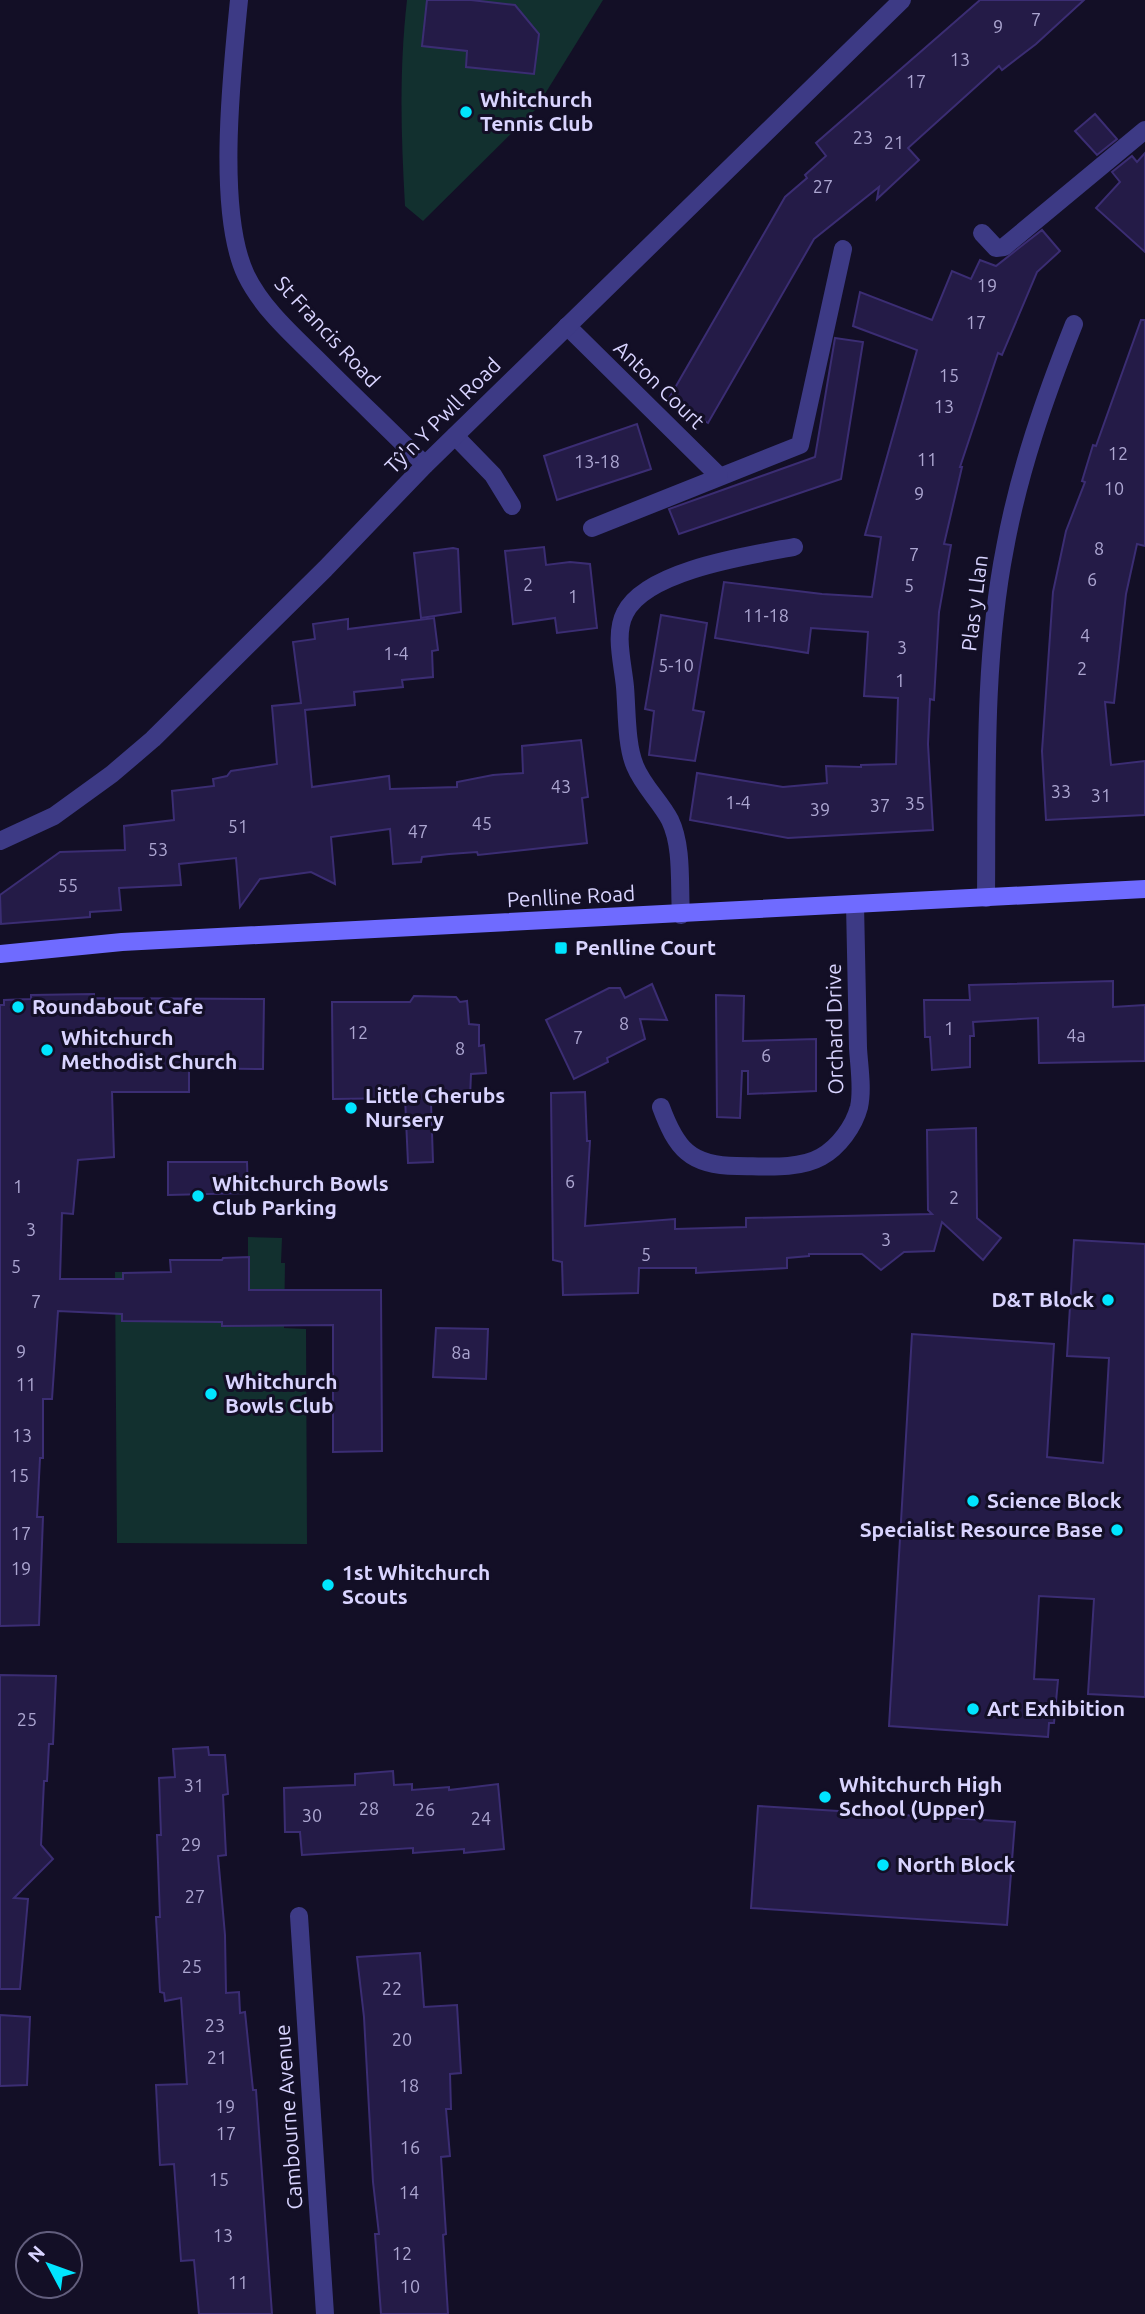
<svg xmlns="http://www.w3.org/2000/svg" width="1145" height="2314" viewBox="0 0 1145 2314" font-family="Ubuntu,sans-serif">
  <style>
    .green { fill: #12302f }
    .building { fill: #241b47; stroke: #3b2d73; stroke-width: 2 }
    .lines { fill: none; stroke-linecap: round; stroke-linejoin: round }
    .lane { stroke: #3d3a85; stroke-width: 18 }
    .street { stroke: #3d3a85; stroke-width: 18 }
    .secondary { stroke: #6f6bff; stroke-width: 18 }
    .poi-dot { fill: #00e5ff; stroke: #130f26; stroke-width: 2.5 }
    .labels { text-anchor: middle; stroke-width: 6; stroke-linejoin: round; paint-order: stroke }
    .number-label { font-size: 18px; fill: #aca6d1 }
    .poi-label { font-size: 21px; font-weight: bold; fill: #d9d4ff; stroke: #130f26; text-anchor: start }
    .street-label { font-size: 21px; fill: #d9d4ff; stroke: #130f26 }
  </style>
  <rect width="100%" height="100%" fill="#130f26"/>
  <g class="green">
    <path d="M407,0H603L535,110L423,221L405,206C401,134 399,71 407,0Z"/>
    <path d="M248,1237L282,1238L281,1263H285L284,1328L306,1329L307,1544L117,1543L115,1272H171L170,1260H222L223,1258L248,1257Z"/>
  </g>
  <g class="building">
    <path d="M427,0H471L515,5L539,34L534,74L466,67L467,51L422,46Z"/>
    <path d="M980,0H1084L1036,44L1002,70L999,66L908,148L919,160L877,199L879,187L814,239L708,423L668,400L785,197L807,178L805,175L826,156L816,143Z"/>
    <path d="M1095,114L1117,139L1097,155L1075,131Z"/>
    <path d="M1145,153V252L1096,208L1120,182L1112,172L1132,156L1137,162Z"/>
    <path d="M1042,230L1060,251L1037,272L1002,355L998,353L960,467H962L944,544L951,545L939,612L934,700L930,699L928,744L933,830L788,838L690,820L697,773L783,787L827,783L826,766L861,767V765L896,764L898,698L864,696L868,632L811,628L808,653L715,638L724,582L822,594L872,597L881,537L865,535L917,350L853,326L860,292L932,320L952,271L971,279L980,260L996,266Z"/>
    <path d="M1141,320H1145V546L1137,544L1126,594L1114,703L1105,702L1111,765L1145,761V815L1046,820L1042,751L1053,592L1066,531L1085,482L1082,481L1093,445L1096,446Z"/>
    <path d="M835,338L863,342L841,479L679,534L669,509L815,457Z"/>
    <path d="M637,424L651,469L557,500L544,456Z"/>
    <path d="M544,547L546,565L570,562L590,564L597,628L557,633L555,618L513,624L505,551Z"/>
    <path d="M453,548L458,549L461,612L421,618L414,553Z"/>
    <path d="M661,615L707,623L693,710L704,712L695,761L649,755L654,711L645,709Z"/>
    <path d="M434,618L438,650L432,651L433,677L402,680L403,687L354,692L355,705L305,710L312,787L389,776L390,789L457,787V782L493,775L523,773L522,746L581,740L588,797L582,798L587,843L478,855L477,852L449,854L422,857L421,862L393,864L390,829L331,837L335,884L311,872L260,879L240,907L236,858L179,864L181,885L119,888L121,910L90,912V917L1,924L0,895L60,852L125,850L124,826L174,820L172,791L214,786L213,779L227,776L231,771L277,764L272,706L301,703L293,642L315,639L313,624L348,619V629Z"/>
    <path d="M1113,981V1007L1145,1005V1061L1039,1063L1038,1018L973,1022L974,1036H970V1067L932,1070L930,1037H925L924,1000H970L969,985Z"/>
    <path d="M652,984L667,1020L640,1019L645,1039L607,1058L608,1062L574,1079L546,1020L609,988H620L625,998Z"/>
    <path d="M94,994V998L264,999L263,1069L189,1068V1092H112L114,1157L78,1160L73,1214L62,1213L60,1279H123V1273L171,1272L170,1260H222L223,1258L249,1257V1290H381L382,1451L333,1452V1325L222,1326V1322L122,1321V1314L58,1311L52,1399H43V1458H40L37,1517H43L39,1625L0,1626V1005H4V1000L31,999V995Z"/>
    <path d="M716,995L744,996L743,1041L816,1039V1091L748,1094V1071H742L740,1118L717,1117Z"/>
    <path d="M414,996L456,997L460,1002L467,1001L469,1024L479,1025V1046L484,1045L486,1073L471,1074L470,1098L431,1103L433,1162L408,1163L405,1098L333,1099L332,1002H410Z"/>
    <path d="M585,1092L587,1141H590L585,1226L675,1219V1229L746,1227V1218L932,1214L928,1210L927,1130L976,1128L977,1218L1001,1238L983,1260L942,1222L934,1251L904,1252L881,1270L862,1254H809V1256L787,1258V1268L696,1273V1268H639L638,1293L563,1295L562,1262L553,1260L551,1093Z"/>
    <path d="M168,1162H247L248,1193L168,1195Z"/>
    <path d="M1074,1240L1145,1244V1697L1088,1694L1094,1599L1039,1596L1034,1679L1058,1680L1054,1723H1049L1048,1737L889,1726L912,1334L1054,1344L1047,1457L1103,1463L1109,1358L1067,1356Z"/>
    <path d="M436,1328L488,1329L486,1379L433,1377Z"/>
    <path d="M0,1675L56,1676L53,1744H49L47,1781H44L41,1845L53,1859L14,1898L28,1899L20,1989H0Z"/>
    <path d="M208,1747L209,1755H225L228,1794L223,1795L226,1855L218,1856L225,1935L226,1993L239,1992L240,2013L245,2012L253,2090H256L272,2314H199L194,2260L181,2261L174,2164L160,2165L156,2085L187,2084L181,1998L165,2001L164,1993L160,1992L156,1917H160L157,1835H161L159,1778L175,1777L173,1749Z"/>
    <path d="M393,1771L394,1785L412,1784V1790L449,1787V1790L498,1784L504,1849L464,1853V1849L413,1853V1848L302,1855L300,1832H285L284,1788L355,1785V1774Z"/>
    <path d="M758,1806L1015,1822L1007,1925L751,1908Z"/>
    <path d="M420,1953L424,2007L457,2005L461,2073L450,2074L451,2109H446L450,2156L441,2157L446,2234L443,2235L448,2314H381L375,2234H379L373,2182L364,2017L357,1957Z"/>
    <path d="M0,2015L30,2017L27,2085L0,2086Z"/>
  </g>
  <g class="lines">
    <g class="lane">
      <path d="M982,233L996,248L1004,247L1145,130"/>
      <path d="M592,528L800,445L843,249"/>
    </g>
    <g class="street">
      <path d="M239,0C232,71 216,212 246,275C263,310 295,337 322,364C356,398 391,431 425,465"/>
      <path d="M567,326L719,476"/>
      <path d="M455,436L493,475L512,506"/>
      <path d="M0,841L54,816L112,774L153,739L325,569L425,465L902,0"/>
      <path d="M986,898C987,784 983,660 1005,548C1019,471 1045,397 1074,324"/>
      <path d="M681,915C679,885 683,847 670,820C660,801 643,786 635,766C626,745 627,710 625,687C623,664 614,634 625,613C646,570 751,555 794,547"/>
      <path d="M661,1107C676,1148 690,1166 737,1166C763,1166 798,1170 821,1157C839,1147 854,1126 859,1107C863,1089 859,1066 858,1048C857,1000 856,952 855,904"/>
      <path d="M299,1916L325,2314"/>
    </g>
    <path class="secondary" d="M0,954L122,942L1145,889"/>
  </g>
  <g class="poi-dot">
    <circle cx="466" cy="112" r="7"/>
    <rect x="554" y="941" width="14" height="14" rx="3.5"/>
    <circle cx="18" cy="1007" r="7"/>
    <circle cx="47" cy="1050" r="7"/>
    <circle cx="351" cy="1108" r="7"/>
    <circle cx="198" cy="1196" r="7"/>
    <circle cx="1108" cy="1300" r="7"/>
    <circle cx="211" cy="1394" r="7"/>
    <circle cx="973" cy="1501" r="7"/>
    <circle cx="1117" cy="1530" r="7"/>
    <circle cx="328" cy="1585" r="7"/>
    <circle cx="973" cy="1709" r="7"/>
    <circle cx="825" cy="1797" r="7"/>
    <circle cx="883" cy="1865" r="7"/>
  </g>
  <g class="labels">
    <g class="number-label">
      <text x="1036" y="26">7</text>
      <text x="998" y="33">9</text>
      <text x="960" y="66">13</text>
      <text x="916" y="88">17</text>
      <text x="863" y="144">23</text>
      <text x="894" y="149">21</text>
      <text x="823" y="193">27</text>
      <text x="987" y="292">19</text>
      <text x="976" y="329">17</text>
      <text x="949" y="382">15</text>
      <text x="944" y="413">13</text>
      <text x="1118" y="460">12</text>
      <text x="927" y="466">11</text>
      <text x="597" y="468">13-18</text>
      <text x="1114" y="495">10</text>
      <text x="919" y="500">9</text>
      <text x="1099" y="555">8</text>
      <text x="914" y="561">7</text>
      <text x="1092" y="586">6</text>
      <text x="528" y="591">2</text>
      <text x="909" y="592">5</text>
      <text x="573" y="603">1</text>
      <text x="766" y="622">11-18</text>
      <text x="1085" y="642">4</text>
      <text x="902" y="654">3</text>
      <text x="396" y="660">1-4</text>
      <text x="676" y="672">5-10</text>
      <text x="1082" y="675">2</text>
      <text x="900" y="687">1</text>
      <text x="561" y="793">43</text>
      <text x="1061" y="798">33</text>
      <text x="1101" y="802">31</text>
      <text x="738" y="809">1-4</text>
      <text x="915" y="810">35</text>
      <text x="880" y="812">37</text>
      <text x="820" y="816">39</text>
      <text x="482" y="830">45</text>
      <text x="238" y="833">51</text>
      <text x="418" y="838">47</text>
      <text x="158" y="856">53</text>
      <text x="68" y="892">55</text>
      <text x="624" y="1030">8</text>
      <text x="949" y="1035">1</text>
      <text x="358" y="1039">12</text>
      <text x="1076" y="1042">4a</text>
      <text x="578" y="1044">7</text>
      <text x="460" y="1055">8</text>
      <text x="766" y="1062">6</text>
      <text x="570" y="1188">6</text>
      <text x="18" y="1193">1</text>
      <text x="954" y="1204">2</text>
      <text x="31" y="1236">3</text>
      <text x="886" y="1246">3</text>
      <text x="646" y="1261">5</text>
      <text x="16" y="1273">5</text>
      <text x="36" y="1308">7</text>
      <text x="21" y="1358">9</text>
      <text x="461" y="1359">8a</text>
      <text x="26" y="1391">11</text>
      <text x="22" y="1442">13</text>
      <text x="19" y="1482">15</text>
      <text x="21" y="1540">17</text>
      <text x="21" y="1575">19</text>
      <text x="27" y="1726">25</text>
      <text x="194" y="1792">31</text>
      <text x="369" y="1815">28</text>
      <text x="425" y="1816">26</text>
      <text x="312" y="1822">30</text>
      <text x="481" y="1825">24</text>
      <text x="191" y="1851">29</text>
      <text x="195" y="1903">27</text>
      <text x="192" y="1973">25</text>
      <text x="392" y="1995">22</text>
      <text x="215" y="2032">23</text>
      <text x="402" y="2046">20</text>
      <text x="217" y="2064">21</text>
      <text x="409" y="2092">18</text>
      <text x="225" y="2113">19</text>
      <text x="226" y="2140">17</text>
      <text x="410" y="2154">16</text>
      <text x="219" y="2186">15</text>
      <text x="409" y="2199">14</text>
      <text x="223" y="2242">13</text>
      <text x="402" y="2260">12</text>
      <text x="238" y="2289">11</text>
      <text x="410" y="2293">10</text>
    </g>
    <g class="poi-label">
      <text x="480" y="107">Whitchurch<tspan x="480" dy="24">Tennis Club</tspan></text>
      <text x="575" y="955">Penlline Court</text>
      <text x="32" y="1014">Roundabout Cafe</text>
      <text x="61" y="1045">Whitchurch<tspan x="61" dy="24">Methodist Church</tspan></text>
      <text x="365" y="1103">Little Cherubs<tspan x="365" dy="24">Nursery</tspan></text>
      <text x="212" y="1191">Whitchurch Bowls<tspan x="212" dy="24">Club Parking</tspan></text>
      <text x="1094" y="1307" text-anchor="end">D&amp;T Block</text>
      <text x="225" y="1389">Whitchurch<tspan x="225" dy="24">Bowls Club</tspan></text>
      <text x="987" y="1508">Science Block</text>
      <text x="1103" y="1537" text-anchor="end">Specialist Resource Base</text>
      <text x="342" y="1580">1st Whitchurch<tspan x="342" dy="24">Scouts</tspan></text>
      <text x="987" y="1716">Art Exhibition</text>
      <text x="839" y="1792">Whitchurch High<tspan x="839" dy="24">School (Upper)</tspan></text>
      <text x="897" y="1872">North Block</text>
    </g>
    <g class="street-label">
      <text transform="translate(327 332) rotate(47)" y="7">St Francis Road</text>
      <text transform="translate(659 385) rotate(44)" y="7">Anton Court</text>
      <text transform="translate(443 416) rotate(-45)" y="7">Tŷ'n Y Pwll Road</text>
      <text transform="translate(975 603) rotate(-83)" y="7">Plas y Llan</text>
      <text transform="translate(571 897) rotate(-3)" y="7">Penlline Road</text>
      <text transform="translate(835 1029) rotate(-91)" y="7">Orchard Drive</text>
      <text transform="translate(289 2117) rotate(-94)" y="7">Cambourne Avenue</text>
    </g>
  </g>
  <g transform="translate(49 2265) rotate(311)"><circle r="33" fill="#130f26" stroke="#625e7d" stroke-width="2"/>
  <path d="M0-5L12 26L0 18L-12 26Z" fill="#00e5ff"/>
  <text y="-10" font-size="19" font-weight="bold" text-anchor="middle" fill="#d9d4ff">N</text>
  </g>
</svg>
